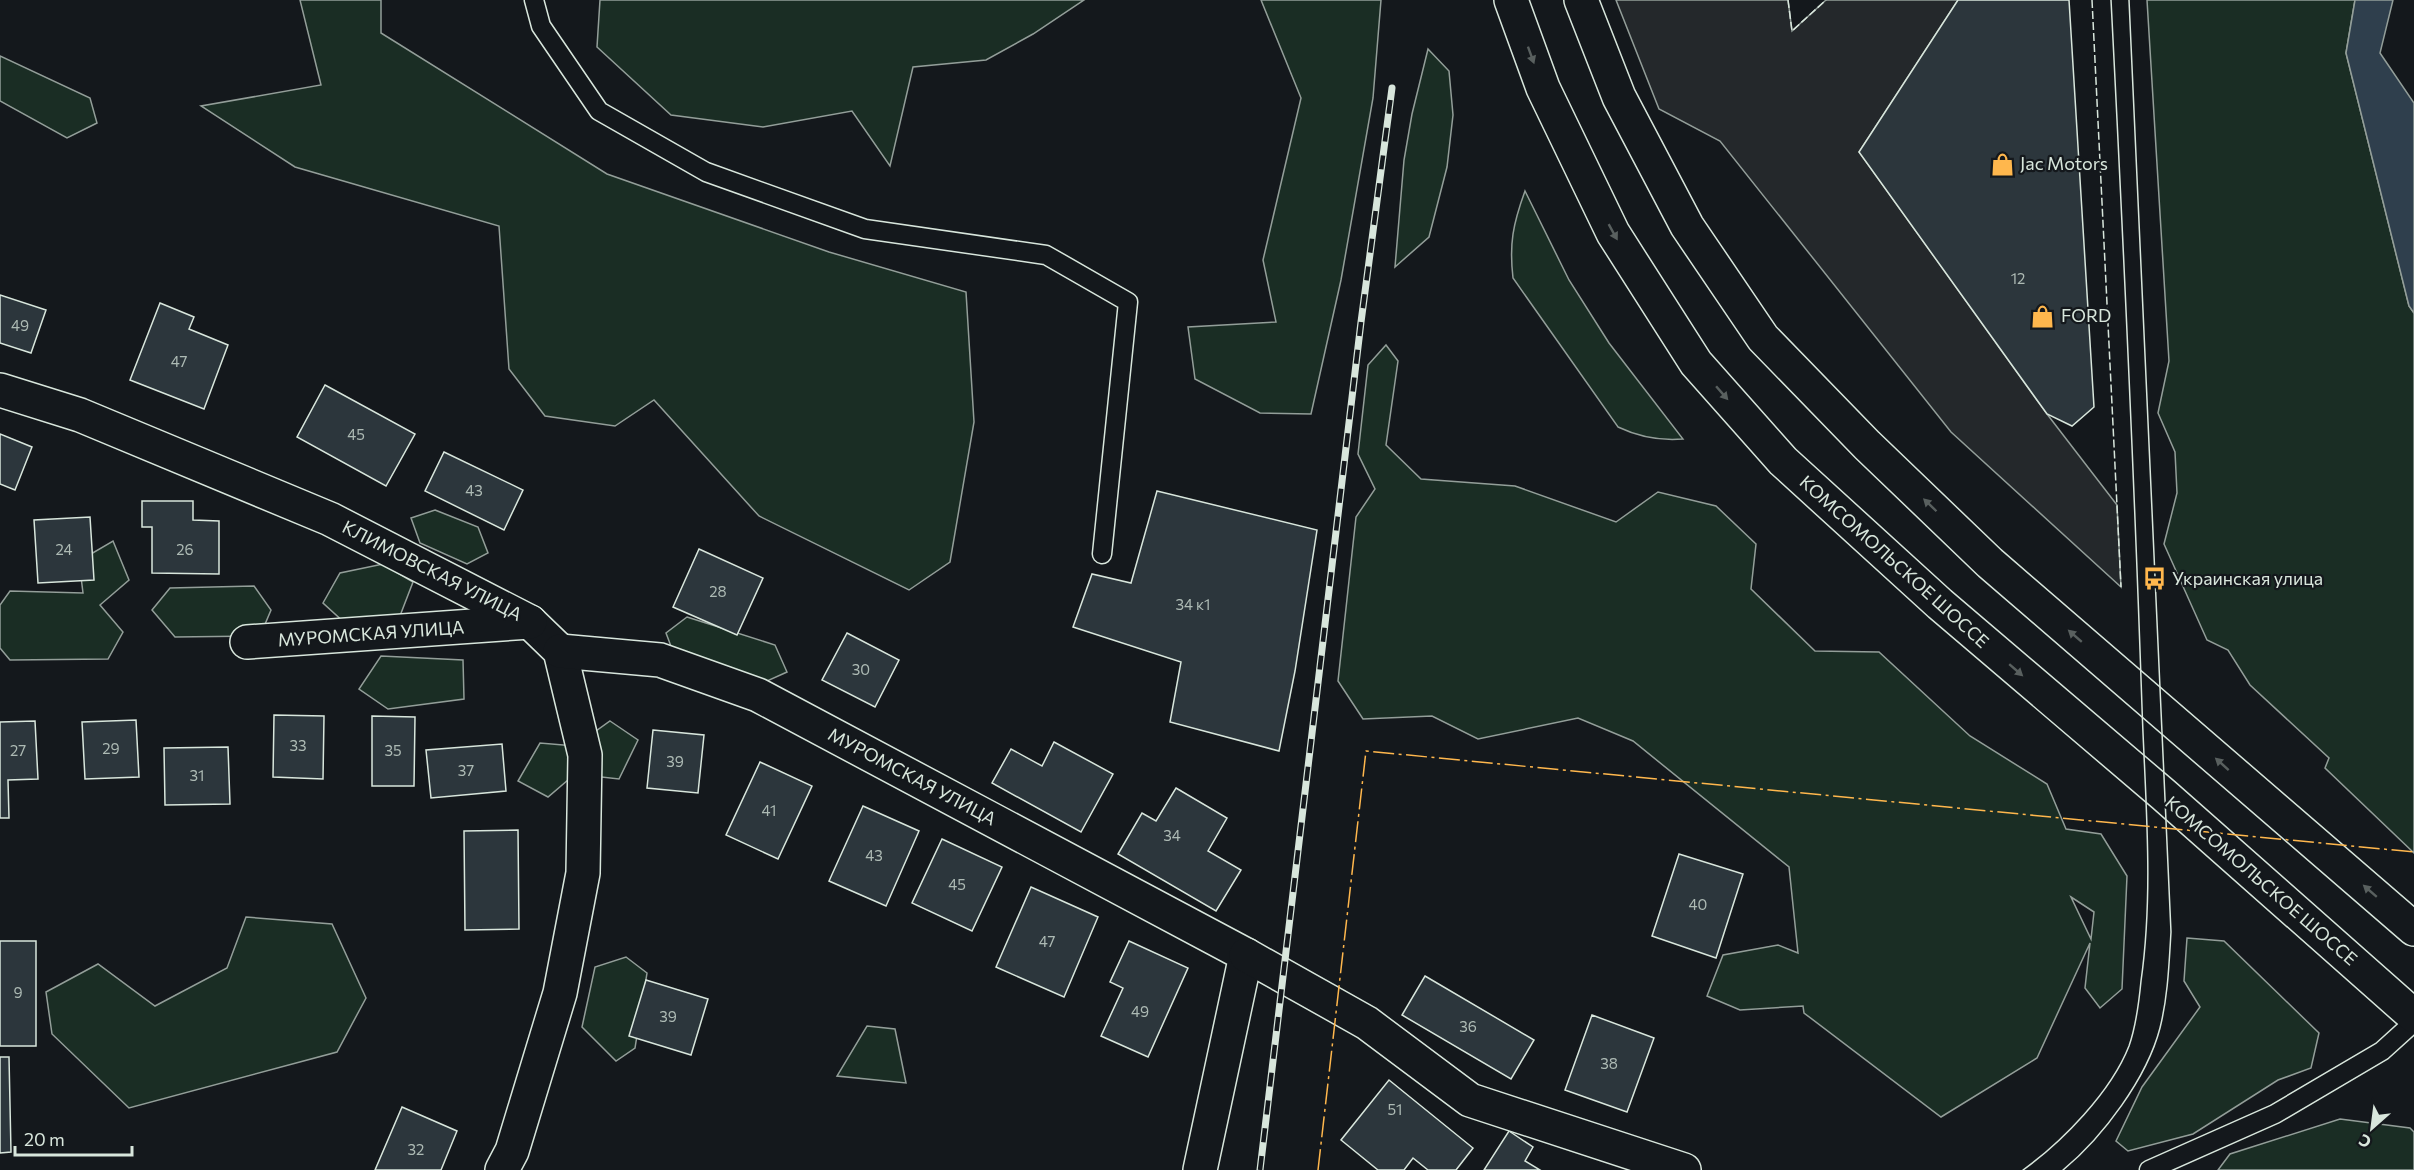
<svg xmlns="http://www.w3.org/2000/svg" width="2414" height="1170" viewBox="0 0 2414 1170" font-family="Commissioner,sans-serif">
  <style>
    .green { fill: #1a2d24; stroke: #939e99; stroke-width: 1.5; fill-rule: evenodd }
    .parking { fill: #24282b; stroke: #939e99; stroke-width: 1.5 }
    .water { fill: #2f3f4d; stroke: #939e99; stroke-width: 1.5 }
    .building { fill: #2c363c; stroke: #d8e6dc; stroke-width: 1.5 }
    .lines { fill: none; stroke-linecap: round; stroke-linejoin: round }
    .lane-casing { stroke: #d8e6dc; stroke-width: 21 }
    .street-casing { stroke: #d8e6dc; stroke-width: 36 }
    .primary-casing { stroke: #d8e6dc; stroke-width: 36 }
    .lane { stroke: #14181c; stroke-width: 18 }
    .street { stroke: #14181c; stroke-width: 33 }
    .primary { stroke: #14181c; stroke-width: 33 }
    .tram { stroke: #d8e6dc; stroke-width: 1.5 }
    .rail-casing { stroke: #d8e6dc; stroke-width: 7 }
    .rail { stroke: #14181c; stroke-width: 4.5; stroke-dasharray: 14; stroke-linecap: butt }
    .fence { stroke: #d8e6dc; stroke-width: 1.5; stroke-dasharray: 8 3; stroke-linecap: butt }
    .power { stroke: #ffb74d; stroke-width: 1.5; stroke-dasharray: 21 4.5 3 4.5; stroke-linecap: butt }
    .oneway { fill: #59605f }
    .labels { text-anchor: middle; stroke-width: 4.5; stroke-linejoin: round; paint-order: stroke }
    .number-label { font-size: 15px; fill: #adbab4 }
    .poi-label { font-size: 18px; fill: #d8e6dc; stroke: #14181c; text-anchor: start }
    .street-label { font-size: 18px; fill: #d8e6dc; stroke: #14181c }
  </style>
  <rect width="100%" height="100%" fill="#14181c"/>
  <g class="green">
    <path d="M300,0H381V33L607,174L829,252L966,292L974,422L950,562L909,590L759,516L654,400L615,426L545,416L509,369L499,226L295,167L201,106L321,85Z"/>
    <path d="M600,0H1084L1033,34L986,60L913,67L890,166L852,111L763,127L671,115L597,47Z"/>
    <path d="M1261,0H1381L1373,98L1341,280L1311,414L1260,413L1195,379L1188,327L1276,322L1263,260L1301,98Z"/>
    <path d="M2147,0H2355L2346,53L2409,306L2414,313V853L2325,768L2329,758L2250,685L2228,650L2207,640L2164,544L2177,493L2175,452L2158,413L2169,361Z"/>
    <path d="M1428,49L1449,71L1453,115L1447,167L1429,237L1395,267L1404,160L1412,114Z"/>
    <path d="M0,56L90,98L97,123L67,138L0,101Z"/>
    <path d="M1525,191L1569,280L1609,343L1683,439C1659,441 1639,437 1618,427L1513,278C1509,244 1513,224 1525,191Z"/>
    <path d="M1386,345L1398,361L1386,445L1421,479L1515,486L1616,522L1658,492L1716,506L1756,544L1751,589L1815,651L1879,652L1970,736L2047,784L2066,829L2101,834L2127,876L2122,989L2100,1008L2085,988L2090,943L2037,1058L1941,1117L1804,1013L1803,1006L1740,1010L1707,996L1723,955L1778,945L1798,953L1789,867L1633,741L1578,718L1478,739L1432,716L1363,719L1338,681L1356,517L1375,489L1358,454L1368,365ZM2071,897L2094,912L2091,939Z"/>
    <path d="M435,510L478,527L488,553L467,564L420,543L411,518Z"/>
    <path d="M113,541L129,580L100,605L123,632L108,659L10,660L0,648V605L10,591L83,593L79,561Z"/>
    <path d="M383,564L413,582L398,621L346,624L323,603L340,573Z"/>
    <path d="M254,586L271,610L260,636L175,637L152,610L170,588Z"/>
    <path d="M687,617L775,645L787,672L758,685L675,657L666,633Z"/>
    <path d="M381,656L463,660L464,699L388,709L359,689Z"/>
    <path d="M610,721L638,740L619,779L575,774L548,797L518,781L540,743L575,746Z"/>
    <path d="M246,917L332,924L366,998L337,1052L129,1108L52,1034L46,992L98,964L155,1006L227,968Z"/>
    <path d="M2187,938L2224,941L2319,1033L2311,1068L2278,1080L2193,1134L2128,1151L2116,1141L2142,1087L2200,1007L2184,981Z"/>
    <path d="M626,957L647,973L635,1048L616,1061L582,1027L595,967Z"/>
    <path d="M867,1026L895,1029L906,1083L837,1076Z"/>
    <path d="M2340,1119L2410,1128L2414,1132V1170H2218L2230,1154Z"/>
  </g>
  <path class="parking" d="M1616,0H1788L1792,31L1826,0H1958L1859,152L2047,414L2117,505L2121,587L1951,432L1720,141L1659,109Z"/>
  <path class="water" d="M2355,0H2393L2380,53L2414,103V313L2409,306L2346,53Z"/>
  <g class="building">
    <path d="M1958,0H2069L2094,407L2072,426L2047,414L1859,152Z"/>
    <path d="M0,295L46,310L31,353L0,343Z"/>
    <path d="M160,303L194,317L189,329L228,345L204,409L130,380Z"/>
    <path d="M325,385L415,434L386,486L297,437Z"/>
    <path d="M0,434L32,447L15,490L0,484Z"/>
    <path d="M444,452L523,490L504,530L425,491Z"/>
    <path d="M1157,491L1317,530L1295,671L1279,751L1170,722L1181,662L1073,627L1092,574L1131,583Z"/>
    <path d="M142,501H193V520L219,521V574L152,573V527H142Z"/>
    <path d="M90,517L94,580L38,583L34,520Z"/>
    <path d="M699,549L763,578L737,635L673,607Z"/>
    <path d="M847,633L899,660L875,707L822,680Z"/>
    <path d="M274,715L324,716L323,779L273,777Z"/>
    <path d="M372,716L415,717L414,786H372Z"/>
    <path d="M136,720L139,777L85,779L82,722Z"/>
    <path d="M35,721L38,779L8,780L9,818H0V722Z"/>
    <path d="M653,730L704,735L698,793L647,788Z"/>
    <path d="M1054,742L1113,774L1081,832L992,783L1011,749L1042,766Z"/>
    <path d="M502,744L506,791L431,798L426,750Z"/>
    <path d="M228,747L230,804L165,805L164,748Z"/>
    <path d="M760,762L812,786L778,859L726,835Z"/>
    <path d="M1176,788L1227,818L1208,851L1241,870L1216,911L1118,854L1142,813L1156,821Z"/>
    <path d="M863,806L919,831L886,906L829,881Z"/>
    <path d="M518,830L519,929L465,930L464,831Z"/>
    <path d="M942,839L1002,867L972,931L912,903Z"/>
    <path d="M1679,854L1743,874L1716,958L1652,936Z"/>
    <path d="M1031,887L1098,917L1064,997L996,967Z"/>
    <rect x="0" y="941" width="36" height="105"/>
    <path d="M1129,941L1188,968L1148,1057L1101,1036L1123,988L1110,982Z"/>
    <path d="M1425,976L1534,1040L1511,1079L1402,1015Z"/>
    <path d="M646,980L708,999L691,1055L629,1036Z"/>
    <path d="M1592,1015L1654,1038L1627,1112L1565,1090Z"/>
    <path d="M0,1057H9L11,1152L0,1153Z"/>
    <path d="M1389,1080L1473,1148L1456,1170H1428L1413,1158L1404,1170H1378L1341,1140Z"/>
    <path d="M402,1107L457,1131L441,1170H375Z"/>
    <path d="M1509,1131L1533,1147L1525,1161L1540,1170H1484Z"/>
  </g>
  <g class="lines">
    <defs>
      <g id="lane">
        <path d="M534,0L541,26L599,111L706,172L865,229L1046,255L1128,302L1102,554"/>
        <path d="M2149,1170L2275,1114L2382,1051L2414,1022"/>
      </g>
      <g id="street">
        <path d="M0,390L80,415L330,519L530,622L560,651L585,755L583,873L560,993L512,1151L502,1170"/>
        <path d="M247,642L530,622"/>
        <path d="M560,651L660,660L758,695L1246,955L1200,1170"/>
        <path d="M1246,955L1367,1023L1470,1100L1684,1170"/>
      </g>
      <g id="primary">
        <path d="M1511,0L1543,88L1613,233L1696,363L1783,461L1940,604L2164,795L2414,1016"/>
        <path d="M1581,0L1619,97L1687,226L1763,338L1867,445L1990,563L2414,929"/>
      </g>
    </defs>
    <use href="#lane" class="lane-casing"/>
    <use href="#street" class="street-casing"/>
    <use href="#primary" class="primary-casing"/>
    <use href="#lane" class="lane"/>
    <use href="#street" class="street"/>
    <use href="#primary" class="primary"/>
    <g class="tram">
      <path d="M2023,1170C2062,1142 2111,1092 2129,1046C2136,1026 2139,1002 2141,981C2154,890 2145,797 2142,707C2134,471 2123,235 2111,0"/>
      <path d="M2063,1170C2103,1137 2147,1078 2160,1028C2168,996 2169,964 2171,932L2129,0"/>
    </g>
    <defs>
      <path id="rail" d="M1260,1170L1361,322L1392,88"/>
    </defs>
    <use href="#rail" class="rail-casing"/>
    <use href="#rail" class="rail"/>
    <g class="fence">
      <path d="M1788,0L1792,31L1826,0"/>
      <path d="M2092,0L2121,587"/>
    </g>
    <path class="power" d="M1318,1170L1366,751L2414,852"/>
  </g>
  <defs><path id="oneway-solid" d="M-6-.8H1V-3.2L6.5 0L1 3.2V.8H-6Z" transform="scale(1.5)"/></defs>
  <g class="oneway">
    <use href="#oneway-solid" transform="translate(1531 55) rotate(70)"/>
    <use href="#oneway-solid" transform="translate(1613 232) rotate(61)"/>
    <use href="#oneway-solid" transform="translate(1722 393) rotate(49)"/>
    <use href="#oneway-solid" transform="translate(1930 505) rotate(-136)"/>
    <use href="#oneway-solid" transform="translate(2075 636) rotate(-139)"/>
    <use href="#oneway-solid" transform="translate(2016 670) rotate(41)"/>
    <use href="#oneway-solid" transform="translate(2222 764) rotate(-138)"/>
    <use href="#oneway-solid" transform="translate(2370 891) rotate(-139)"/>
  </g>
  <defs>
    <symbol id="shop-bare" viewBox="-9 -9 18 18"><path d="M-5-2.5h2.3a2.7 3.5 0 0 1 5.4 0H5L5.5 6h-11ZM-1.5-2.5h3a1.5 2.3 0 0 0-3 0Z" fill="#ffb74d" stroke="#14181c" stroke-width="2.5" paint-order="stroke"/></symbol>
    <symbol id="bus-bare" viewBox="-9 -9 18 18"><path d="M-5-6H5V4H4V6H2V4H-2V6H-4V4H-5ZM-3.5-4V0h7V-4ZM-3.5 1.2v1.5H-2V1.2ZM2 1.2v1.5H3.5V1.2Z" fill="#ffb74d" stroke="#14181c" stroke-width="2.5" paint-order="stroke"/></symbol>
  </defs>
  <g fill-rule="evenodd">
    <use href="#shop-bare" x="1986" y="148" width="33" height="33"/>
    <use href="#shop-bare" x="2026" y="300" width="33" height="33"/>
    <use href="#bus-bare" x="2138" y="562" width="33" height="33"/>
  </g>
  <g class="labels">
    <g class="number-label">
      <text x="2018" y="284">12</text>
      <text x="20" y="331">49</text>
      <text x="179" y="367">47</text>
      <text x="356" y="440">45</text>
      <text x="474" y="496">43</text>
      <text x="64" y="555">24</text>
      <text x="185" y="555">26</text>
      <text x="718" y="597">28</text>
      <text x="1193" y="610">34 к1</text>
      <text x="861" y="675">30</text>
      <text x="298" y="751">33</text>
      <text x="111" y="754">29</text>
      <text x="18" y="756">27</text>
      <text x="393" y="756">35</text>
      <text x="675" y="767">39</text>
      <text x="466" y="776">37</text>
      <text x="197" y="781">31</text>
      <text x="769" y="816">41</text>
      <text x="1172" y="841">34</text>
      <text x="874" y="861">43</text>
      <text x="957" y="890">45</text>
      <text x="1698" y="910">40</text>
      <text x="1047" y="947">47</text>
      <text x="18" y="998">9</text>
      <text x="1140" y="1017">49</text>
      <text x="668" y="1022">39</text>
      <text x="1468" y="1032">36</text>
      <text x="1609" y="1069">38</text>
      <text x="1395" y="1115">51</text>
      <text x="416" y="1155">32</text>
    </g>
    <g class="poi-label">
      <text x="2020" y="170">Jac Motors</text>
      <text x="2061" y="322">FORD</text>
      <text x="2172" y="585">Украинская улица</text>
    </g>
    <g class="street-label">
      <text transform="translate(1894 562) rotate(42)" y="6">КОМСОМОЛЬСКОЕ ШОССЕ</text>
      <text transform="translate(432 571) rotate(27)" y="6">КЛИМОВСКАЯ УЛИЦА</text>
      <text transform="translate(371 634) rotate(-4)" y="6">МУРОМСКАЯ УЛИЦА</text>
      <text transform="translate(912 777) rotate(28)" y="6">МУРОМСКАЯ УЛИЦА</text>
      <text transform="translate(2261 881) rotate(41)" y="6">КОМСОМОЛЬСКОЕ ШОССЕ</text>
    </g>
  </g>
  <g transform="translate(2372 1128) rotate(208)" stroke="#14181c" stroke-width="4.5" paint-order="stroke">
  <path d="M0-4.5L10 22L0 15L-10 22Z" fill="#d8e6dc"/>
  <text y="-9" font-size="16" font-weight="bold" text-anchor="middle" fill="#d8e6dc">С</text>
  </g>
  <path d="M15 1146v9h117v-9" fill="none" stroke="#d8e6dc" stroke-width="3"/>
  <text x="24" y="1146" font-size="18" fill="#d8e6dc" stroke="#14181c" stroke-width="4.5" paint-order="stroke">20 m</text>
</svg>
